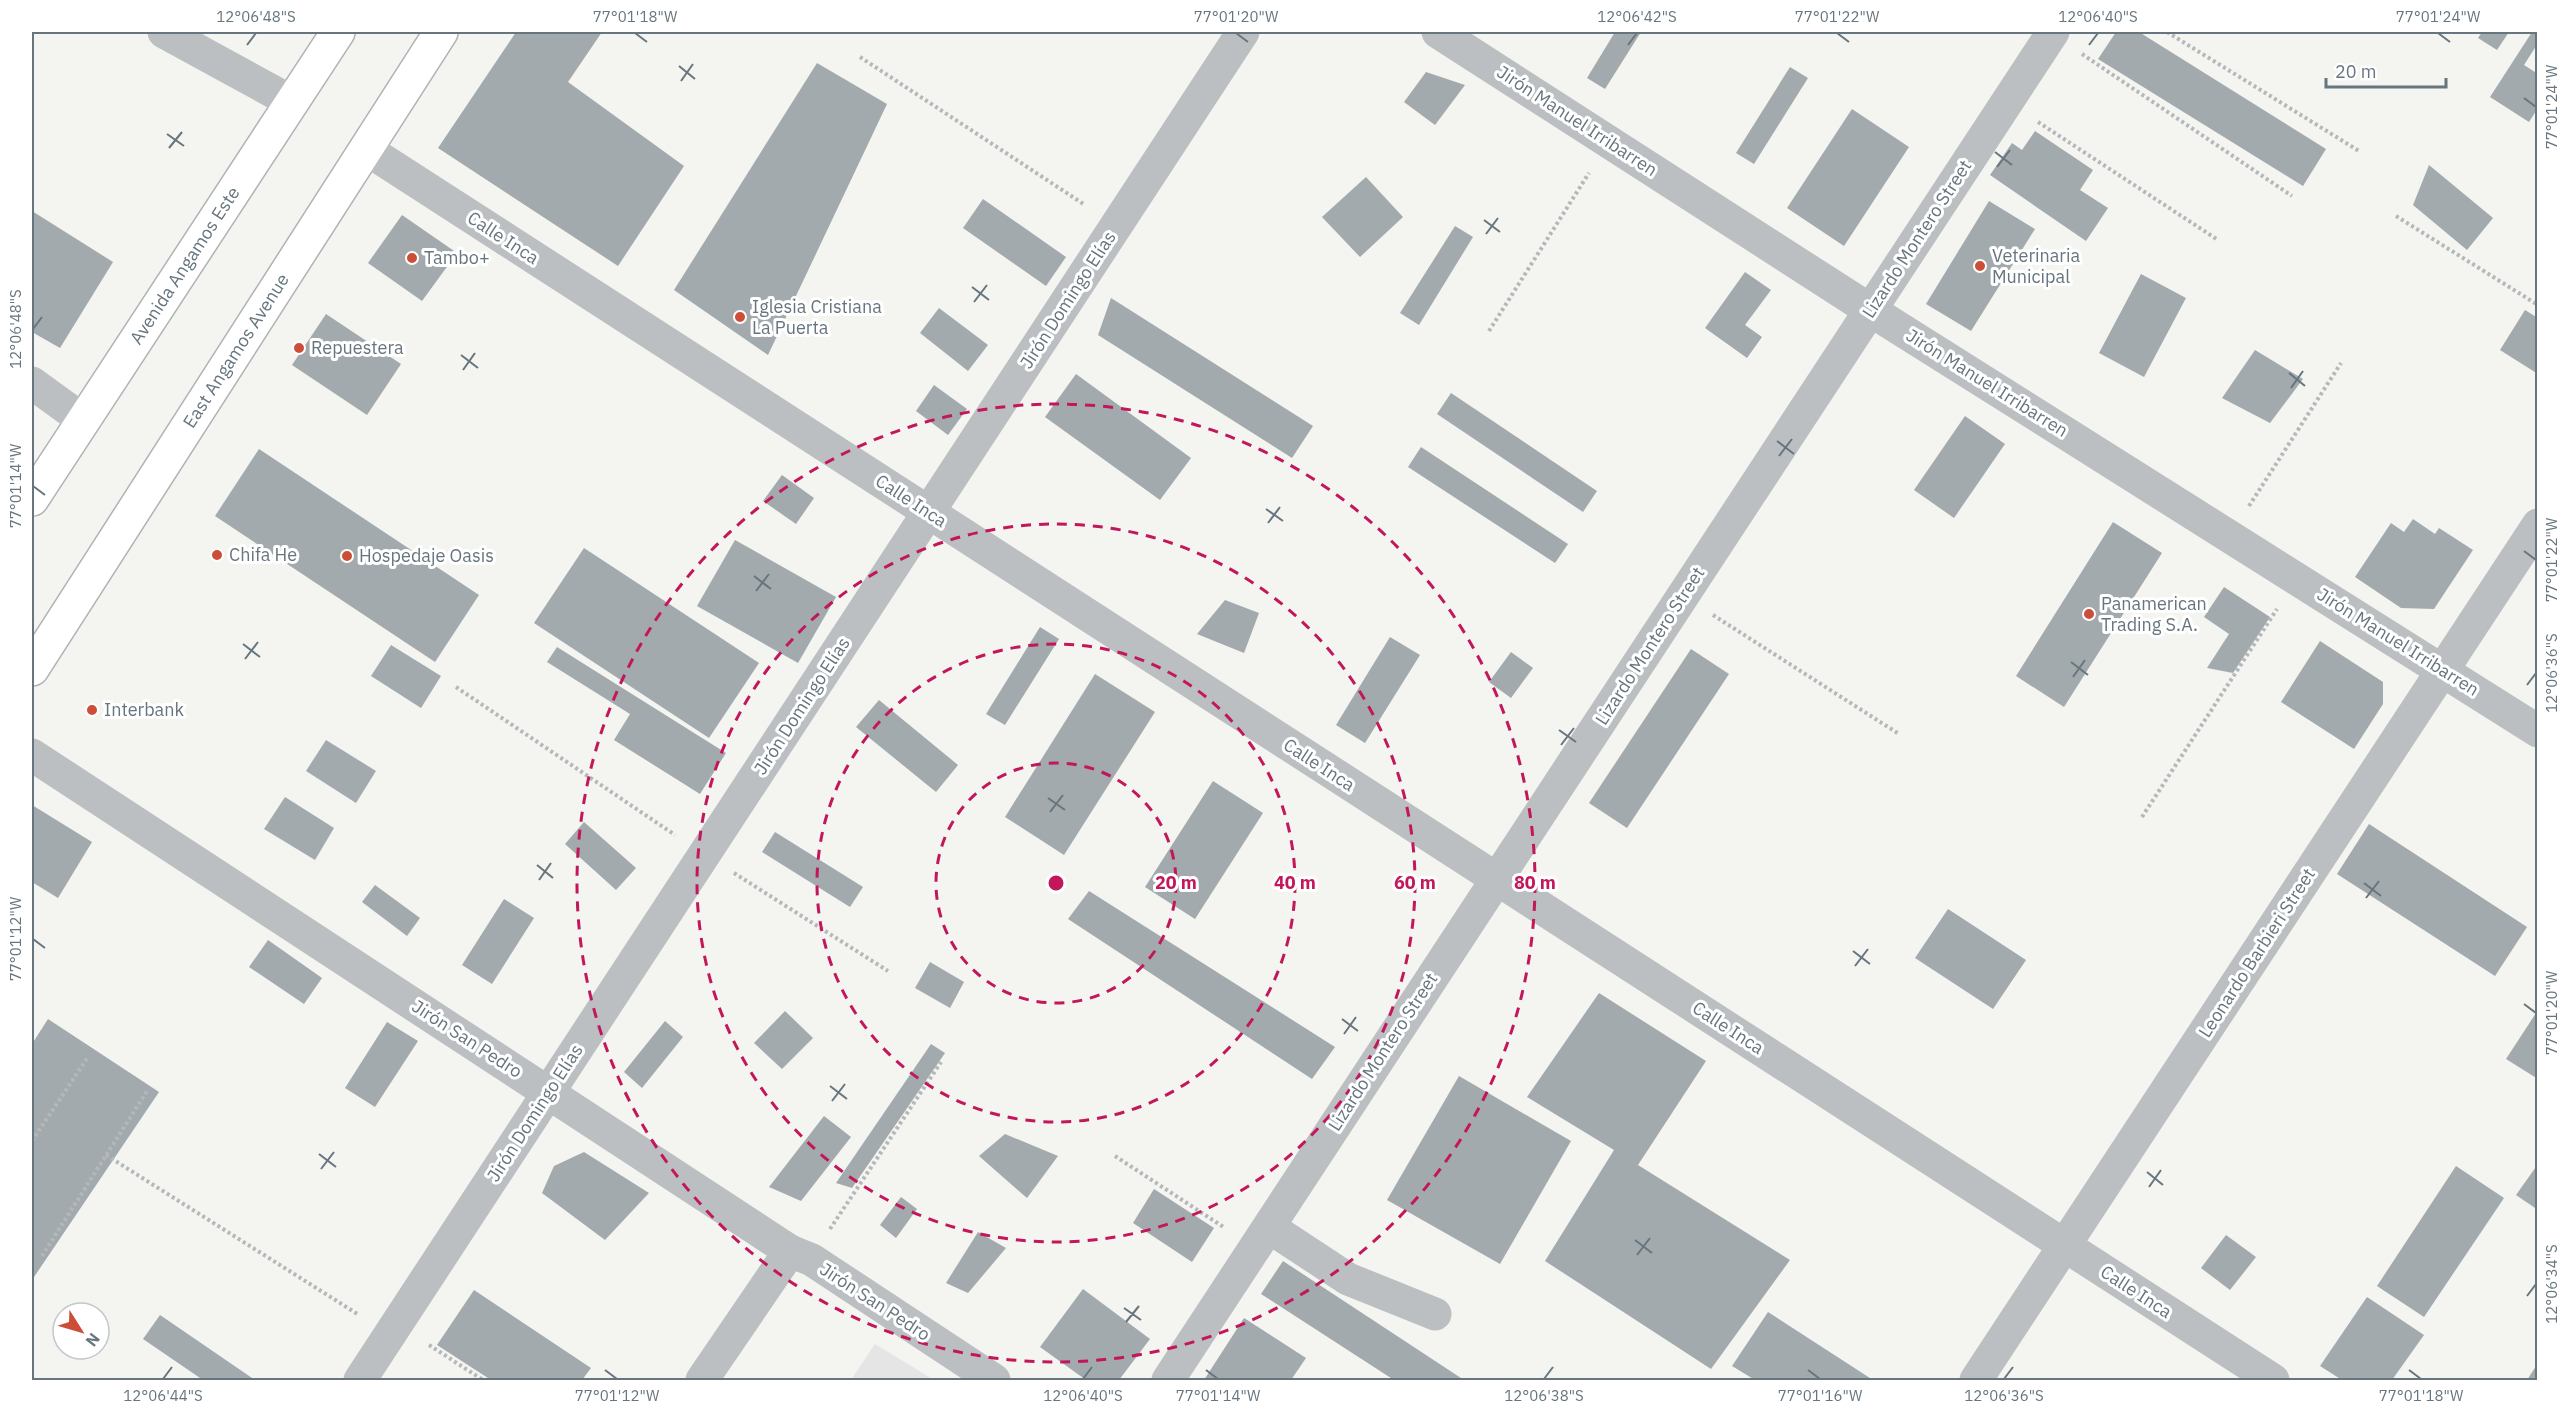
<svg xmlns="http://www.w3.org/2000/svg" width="2569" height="1412" viewBox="0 0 2569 1412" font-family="'IBM Plex Sans',sans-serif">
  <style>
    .built { fill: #e4e5e4 }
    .building { fill: #a2aaae }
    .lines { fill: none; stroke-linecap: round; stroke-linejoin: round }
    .major-casing { stroke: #afb3b6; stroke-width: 36 }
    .path { stroke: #b5b8ba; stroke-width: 4; stroke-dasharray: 3 3; stroke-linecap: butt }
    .minor { stroke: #bbbfc2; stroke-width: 33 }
    .major { stroke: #fff; stroke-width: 33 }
    .ticks { fill: none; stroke: #66757e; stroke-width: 2 }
    .ring { fill: none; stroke: #c2185b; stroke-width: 3; stroke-dasharray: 10 8 }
    .poi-dot { fill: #cc4e38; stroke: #fff; stroke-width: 2 }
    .labels { text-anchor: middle; stroke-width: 6; stroke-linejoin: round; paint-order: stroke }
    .street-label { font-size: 18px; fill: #66757e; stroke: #fff }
    .poi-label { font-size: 18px; fill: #66757e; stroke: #fff; text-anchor: start }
    .centre { fill: #c2185b; stroke: #fff; stroke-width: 3 }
    .ring-label { font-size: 18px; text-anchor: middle; font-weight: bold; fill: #c2185b; stroke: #fff; stroke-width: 6; stroke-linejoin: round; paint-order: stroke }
    .neatline { fill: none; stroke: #66757e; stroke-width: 2 }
    .ticks-label { font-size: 15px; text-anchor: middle; fill: #66757e }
  </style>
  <rect width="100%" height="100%" fill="#f4f4f0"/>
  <path class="built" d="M875,1344L934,1380H851Z"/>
  <g class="building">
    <path d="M516,32H602L568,82L684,166L618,266L438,148Z"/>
    <path d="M1615,32H1641L1605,89L1587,78Z"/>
    <path d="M2116,32H2139L2326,149L2303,186L2098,59Z"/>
    <path d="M2482,32H2509L2497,50L2478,38Z"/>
    <path d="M2532,32H2538V43L2524,65L2538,74V108L2529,122L2490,97Z"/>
    <path d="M817,63L887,104L768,355L674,290Z"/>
    <path d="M1790,67L1808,78L1754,164L1736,153Z"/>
    <path d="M1426,72L1465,85L1435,125L1404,102Z"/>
    <path d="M1852,109L1909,147L1844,246L1787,208Z"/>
    <path d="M2035,131L2093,170L2080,190L2108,208L2086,241L1990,175L2012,143L2022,150Z"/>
    <path d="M2429,165L2493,218L2467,250L2413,205Z"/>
    <path d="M1366,177L1403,217L1360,257L1322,217Z"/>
    <path d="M983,199L1066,257L1046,286L963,228Z"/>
    <path d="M1989,201L2035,229L1971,331L1926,304Z"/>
    <path d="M32,211L113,262L60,348L32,332Z"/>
    <path d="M402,215L457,253L422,301L368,263Z"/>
    <path d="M1455,226L1473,237L1419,325L1400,313Z"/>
    <path d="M1745,272L1771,290L1745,325L1762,337L1747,358L1705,328Z"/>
    <path d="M2141,274L2186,298L2144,377L2099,353Z"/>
    <path d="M1111,298L1313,426L1292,458L1098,335Z"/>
    <path d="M939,308L988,345L968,371L920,333Z"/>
    <path d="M2525,310L2538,318V374L2500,350Z"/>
    <path d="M326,314L401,364L367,415L292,365Z"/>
    <path d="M2255,350L2303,379L2270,423L2222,398Z"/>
    <path d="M1076,374L1191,458L1160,500L1045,417Z"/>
    <path d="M934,385L967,409L948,435L916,411Z"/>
    <path d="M1451,393L1597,491L1583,512L1437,414Z"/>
    <path d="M1965,416L2005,444L1954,518L1914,490Z"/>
    <path d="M1421,447L1568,544L1555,563L1408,467Z"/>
    <path d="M259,449L479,595L435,662L215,516Z"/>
    <path d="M782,475L814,498L796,524L763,501Z"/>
    <path d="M2413,519L2435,534L2439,528L2473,550L2434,609L2401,608L2355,577L2391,523L2404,532Z"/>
    <path d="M2113,522L2162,553L2064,707L2016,676Z"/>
    <path d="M735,540L836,597L798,663L697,606Z"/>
    <path d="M584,548L759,663L709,738L534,623Z"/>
    <path d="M2224,587L2270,617L2233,673L2207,668L2229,634L2204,617Z"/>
    <path d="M1225,600L1259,613L1244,653L1197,634Z"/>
    <path d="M1040,627L1059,639L1005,725L986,714Z"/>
    <path d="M1390,637L1420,655L1365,743L1336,725Z"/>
    <path d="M2320,641L2383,682V704L2354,749L2281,702Z"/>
    <path d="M391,645L441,676L421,708L371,676Z"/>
    <path d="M557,647L726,753L700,794L614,740L630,714L547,662Z"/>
    <path d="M1691,649L1729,674L1627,828L1589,803Z"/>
    <path d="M1511,652L1533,668L1511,698L1489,682Z"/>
    <path d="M1095,674L1155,712L1064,855L1005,817Z"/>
    <path d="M879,700L958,765L936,792L856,727Z"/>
    <path d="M326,740L376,771L356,803L306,771Z"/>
    <path d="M1213,781L1263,813L1195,919L1145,887Z"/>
    <path d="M285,797L334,828L315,860L264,829Z"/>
    <path d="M32,805L92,842L58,898L32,882Z"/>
    <path d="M584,822L636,868L616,890L565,844Z"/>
    <path d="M2369,824L2527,927L2495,976L2337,874Z"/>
    <path d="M775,832L863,887L850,907L762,852Z"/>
    <path d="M375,885L420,918L407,936L362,902Z"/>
    <path d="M1089,891L1335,1047L1312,1079L1068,919Z"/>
    <path d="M504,899L534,918L492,984L462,965Z"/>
    <path d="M1948,909L2026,960L1993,1009L1915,958Z"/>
    <path d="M268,940L322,978L304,1004L249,967Z"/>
    <path d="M930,962L964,982L950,1008L915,988Z"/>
    <path d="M1599,993L1706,1061L1638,1165L1790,1260L1711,1369L1545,1261L1614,1150L1527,1097Z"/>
    <path d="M2538,1010V1079L2506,1059Z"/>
    <path d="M785,1011L813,1038L782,1069L754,1043Z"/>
    <path d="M48,1019L159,1092L32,1280V1044Z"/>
    <path d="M665,1021L683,1037L642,1088L624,1072Z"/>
    <path d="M387,1022L418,1041L375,1107L345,1088Z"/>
    <path d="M931,1044L945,1053L852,1188L836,1183Z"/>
    <path d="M1459,1076L1571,1141L1500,1264L1387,1200Z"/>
    <path d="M824,1116L851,1137L801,1201L769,1187Z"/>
    <path d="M1005,1134L1058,1156L1027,1198L979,1156Z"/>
    <path d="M584,1152L649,1193L605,1240L542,1193L554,1166Z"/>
    <path d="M2538,1164V1210L2516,1195Z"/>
    <path d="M2456,1166L2504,1198L2424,1317L2377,1286Z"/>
    <path d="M1154,1189L1214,1228L1192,1262L1133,1223Z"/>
    <path d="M901,1197L917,1209L896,1238L880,1225Z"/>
    <path d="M978,1232L1006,1248L968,1293L946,1283Z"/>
    <path d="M2226,1235L2256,1257L2230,1290L2201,1268Z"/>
    <path d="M1283,1261L1464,1380H1394L1261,1294Z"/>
    <path d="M1083,1289L1150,1339L1119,1380H1086L1040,1347Z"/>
    <path d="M474,1290L591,1368L582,1380H491L437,1345Z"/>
    <path d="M2367,1297L2424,1335L2392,1380H2342L2320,1366Z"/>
    <path d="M1768,1312L1873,1380H1755L1732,1366Z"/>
    <path d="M160,1315L255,1380H203L143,1339Z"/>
    <path d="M1244,1318L1306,1358L1291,1380H1204Z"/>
    <path d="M2538,1363V1380H2527Z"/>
  </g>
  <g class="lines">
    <defs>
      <g id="major">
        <path id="s1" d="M32,499L338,32"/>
        <path id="s2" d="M32,669L441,32"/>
      </g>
    </defs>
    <use href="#major" class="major-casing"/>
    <g class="path">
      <path d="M2167,32L2359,151"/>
      <path d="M2082,54L2292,196"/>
      <path d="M860,57L1085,205"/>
      <path d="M2038,122L2218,240"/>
      <path d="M2396,216L2538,305"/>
      <path d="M1489,331L1589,173"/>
      <path d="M2249,506L2341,363"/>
      <path d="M1713,615L1899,734"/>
      <path d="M456,687L675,835"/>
      <path d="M2142,817L2277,609"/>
      <path d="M734,873L888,971"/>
      <path d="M32,1141L88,1057"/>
      <path d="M106,1155L359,1315"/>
      <path d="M1115,1156L1225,1228"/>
      <path d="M830,1229L941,1062"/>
      <path d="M42,1256L147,1091"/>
      <path d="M429,1345L483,1380"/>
    </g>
    <g class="minor">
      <path d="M164,32L292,102"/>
      <path d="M1438,32L1870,310L2538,731"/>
      <path d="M366,149L2273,1380"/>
      <path d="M32,383L83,420"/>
      <path d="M32,755L790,1251L812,1260L994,1380"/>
      <path d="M1269,1227L1348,1279L1435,1314"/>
      <path d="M360,1380L1243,32"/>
      <path d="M702,1380L790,1251"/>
      <path d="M1168,1380L2053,32"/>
      <path d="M1976,1380L2538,525"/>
    </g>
    <use href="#major" class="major"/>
  </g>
  <path class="ticks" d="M635,33L647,42M1236,33L1248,42M1837,33L1849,42M2438,33L2450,42M247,45L256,33M1628,45L1637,33M2089,45L2098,33M679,66L695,79M681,81L693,64M2524,98L2536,107M167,134L184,146M169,148L182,132M1995,152L2012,165M1997,167L2010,150M1484,220L1500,232M1486,234L1498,218M972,287L989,300M974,302L987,285M33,329L42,317M461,355L478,368M463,370L475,353M2289,373L2305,386M2291,388L2303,371M1777,441L1794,454M1779,456L1792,439M33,486L45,495M1266,509L1283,521M1268,523L1280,507M2524,551L2536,560M754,576L771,589M756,591L769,574M243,644L260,657M245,659L258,642M2071,662L2088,675M2073,677L2085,660M2527,685L2536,673M1559,730L1576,742M1561,745L1574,728M1048,798L1065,810M1050,812L1063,795M537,865L553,878M539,880L551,863M2364,883L2381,896M2366,898L2379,881M33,939L45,948M1853,951L1870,964M1855,966L1868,949M2524,1004L2536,1013M1342,1019L1358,1031M1344,1034L1356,1017M830,1086L847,1099M832,1101L845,1084M319,1154L336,1167M321,1169L334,1152M2147,1172L2163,1185M2149,1187L2161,1170M1635,1240L1652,1253M1637,1255L1650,1238M2527,1296L2536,1284M1124,1308L1141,1320M1126,1322L1139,1306M605,1370L617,1379M1206,1370L1218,1379M1808,1370L1820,1379M2409,1370L2421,1379M163,1379L172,1367M1083,1379L1092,1367M1544,1379L1553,1367M2004,1379L2013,1367"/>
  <g class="ring">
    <circle cx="1056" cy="883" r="120"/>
    <circle cx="1056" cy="883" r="239"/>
    <circle cx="1056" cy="883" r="359"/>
    <circle cx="1056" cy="883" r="479"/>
  </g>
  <g class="poi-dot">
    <circle cx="412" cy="258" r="6"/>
    <circle cx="1980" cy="266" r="6"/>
    <circle cx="740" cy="317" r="6"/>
    <circle cx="299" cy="348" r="6"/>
    <circle cx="217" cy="555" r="6"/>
    <circle cx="347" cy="556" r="6"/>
    <circle cx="2089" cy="614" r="6"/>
    <circle cx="92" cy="710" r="6"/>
  </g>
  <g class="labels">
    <g class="street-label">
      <text transform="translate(1577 121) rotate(33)" y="6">Jirón Manuel Irribarren</text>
      <text transform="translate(503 238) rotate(33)" y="6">Calle Inca</text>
      <text transform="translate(1917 239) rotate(-57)" y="6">Lizardo Montero Street</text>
      <text dy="6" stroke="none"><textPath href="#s1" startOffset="279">Avenida Angamos Este</textPath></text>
      <text transform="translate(1068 300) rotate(-57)" y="6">Jirón Domingo Elías</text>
      <text dy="6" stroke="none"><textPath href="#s2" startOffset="378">East Angamos Avenue</textPath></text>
      <text transform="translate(1987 383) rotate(32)" y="6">Jirón Manuel Irribarren</text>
      <text transform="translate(911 501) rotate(33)" y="6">Calle Inca</text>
      <text transform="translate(2398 642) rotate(32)" y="6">Jirón Manuel Irribarren</text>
      <text transform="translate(1650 646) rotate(-57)" y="6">Lizardo Montero Street</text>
      <text transform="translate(802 706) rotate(-57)" y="6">Jirón Domingo Elías</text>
      <text transform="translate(1319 765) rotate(33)" y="6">Calle Inca</text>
      <text transform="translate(2257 953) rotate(-57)" y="6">Leonardo Barbieri Street</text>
      <text transform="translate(1728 1028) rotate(33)" y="6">Calle Inca</text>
      <text transform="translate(467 1039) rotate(33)" y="6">Jirón San Pedro</text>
      <text transform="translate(1383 1052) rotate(-57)" y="6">Lizardo Montero Street</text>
      <text transform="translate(535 1113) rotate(-57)" y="6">Jirón Domingo Elías</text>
      <text transform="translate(2136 1292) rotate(33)" y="6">Calle Inca</text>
      <text transform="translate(875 1302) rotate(33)" y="6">Jirón San Pedro</text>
    </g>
    <g class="poi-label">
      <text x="1992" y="262">Veterinaria<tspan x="1992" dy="21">Municipal</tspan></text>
      <text x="424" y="264">Tambo+</text>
      <text x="752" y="313">Iglesia Cristiana<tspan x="752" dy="21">La Puerta</tspan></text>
      <text x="311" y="354">Repuestera</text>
      <text x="229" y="561">Chifa He</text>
      <text x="359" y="562">Hospedaje Oasis</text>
      <text x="2101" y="610">Panamerican<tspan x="2101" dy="21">Trading S.A.</tspan></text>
      <text x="104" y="716">Interbank</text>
    </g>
  </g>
  <circle cx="1056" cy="883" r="9" class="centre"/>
  <g class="ring-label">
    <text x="1176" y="889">20 m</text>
    <text x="1295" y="889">40 m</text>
    <text x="1415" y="889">60 m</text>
    <text x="1535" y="889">80 m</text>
  </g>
  <rect width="2569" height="1412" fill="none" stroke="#ffffff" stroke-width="66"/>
  <g transform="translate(81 1331) rotate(127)"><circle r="28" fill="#ffffff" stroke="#c2c8cb" stroke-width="1.5"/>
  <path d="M0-4.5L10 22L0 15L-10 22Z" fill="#cc4e38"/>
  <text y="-9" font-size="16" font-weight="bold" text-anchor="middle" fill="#66757e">N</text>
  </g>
  <path d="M2326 78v9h120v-9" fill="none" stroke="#66757e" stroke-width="3"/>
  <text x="2335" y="78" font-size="18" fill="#66757e" stroke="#ffffff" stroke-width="4.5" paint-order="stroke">20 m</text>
  <rect x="33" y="33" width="2503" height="1346" class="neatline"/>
  <g class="ticks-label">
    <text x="256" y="22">12°06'48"S</text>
    <text x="635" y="22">77°01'18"W</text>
    <text x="1236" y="22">77°01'20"W</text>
    <text x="1637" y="22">12°06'42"S</text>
    <text x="1837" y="22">77°01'22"W</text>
    <text x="2098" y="22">12°06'40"S</text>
    <text x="2438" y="22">77°01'24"W</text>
    <text transform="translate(2552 107) rotate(-90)" y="5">77°01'24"W</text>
    <text transform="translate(16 329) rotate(-90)" y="5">12°06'48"S</text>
    <text transform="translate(16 486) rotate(-90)" y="5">77°01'14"W</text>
    <text transform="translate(2552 560) rotate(-90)" y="5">77°01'22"W</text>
    <text transform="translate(2552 673) rotate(-90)" y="5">12°06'36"S</text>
    <text transform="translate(16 939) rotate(-90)" y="5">77°01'12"W</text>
    <text transform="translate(2552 1013) rotate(-90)" y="5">77°01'20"W</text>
    <text transform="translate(2552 1284) rotate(-90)" y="5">12°06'34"S</text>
    <text x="163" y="1401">12°06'44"S</text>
    <text x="617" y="1401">77°01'12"W</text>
    <text x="1083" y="1401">12°06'40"S</text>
    <text x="1218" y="1401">77°01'14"W</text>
    <text x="1544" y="1401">12°06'38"S</text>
    <text x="1820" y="1401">77°01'16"W</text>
    <text x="2004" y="1401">12°06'36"S</text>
    <text x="2421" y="1401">77°01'18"W</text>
  </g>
</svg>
